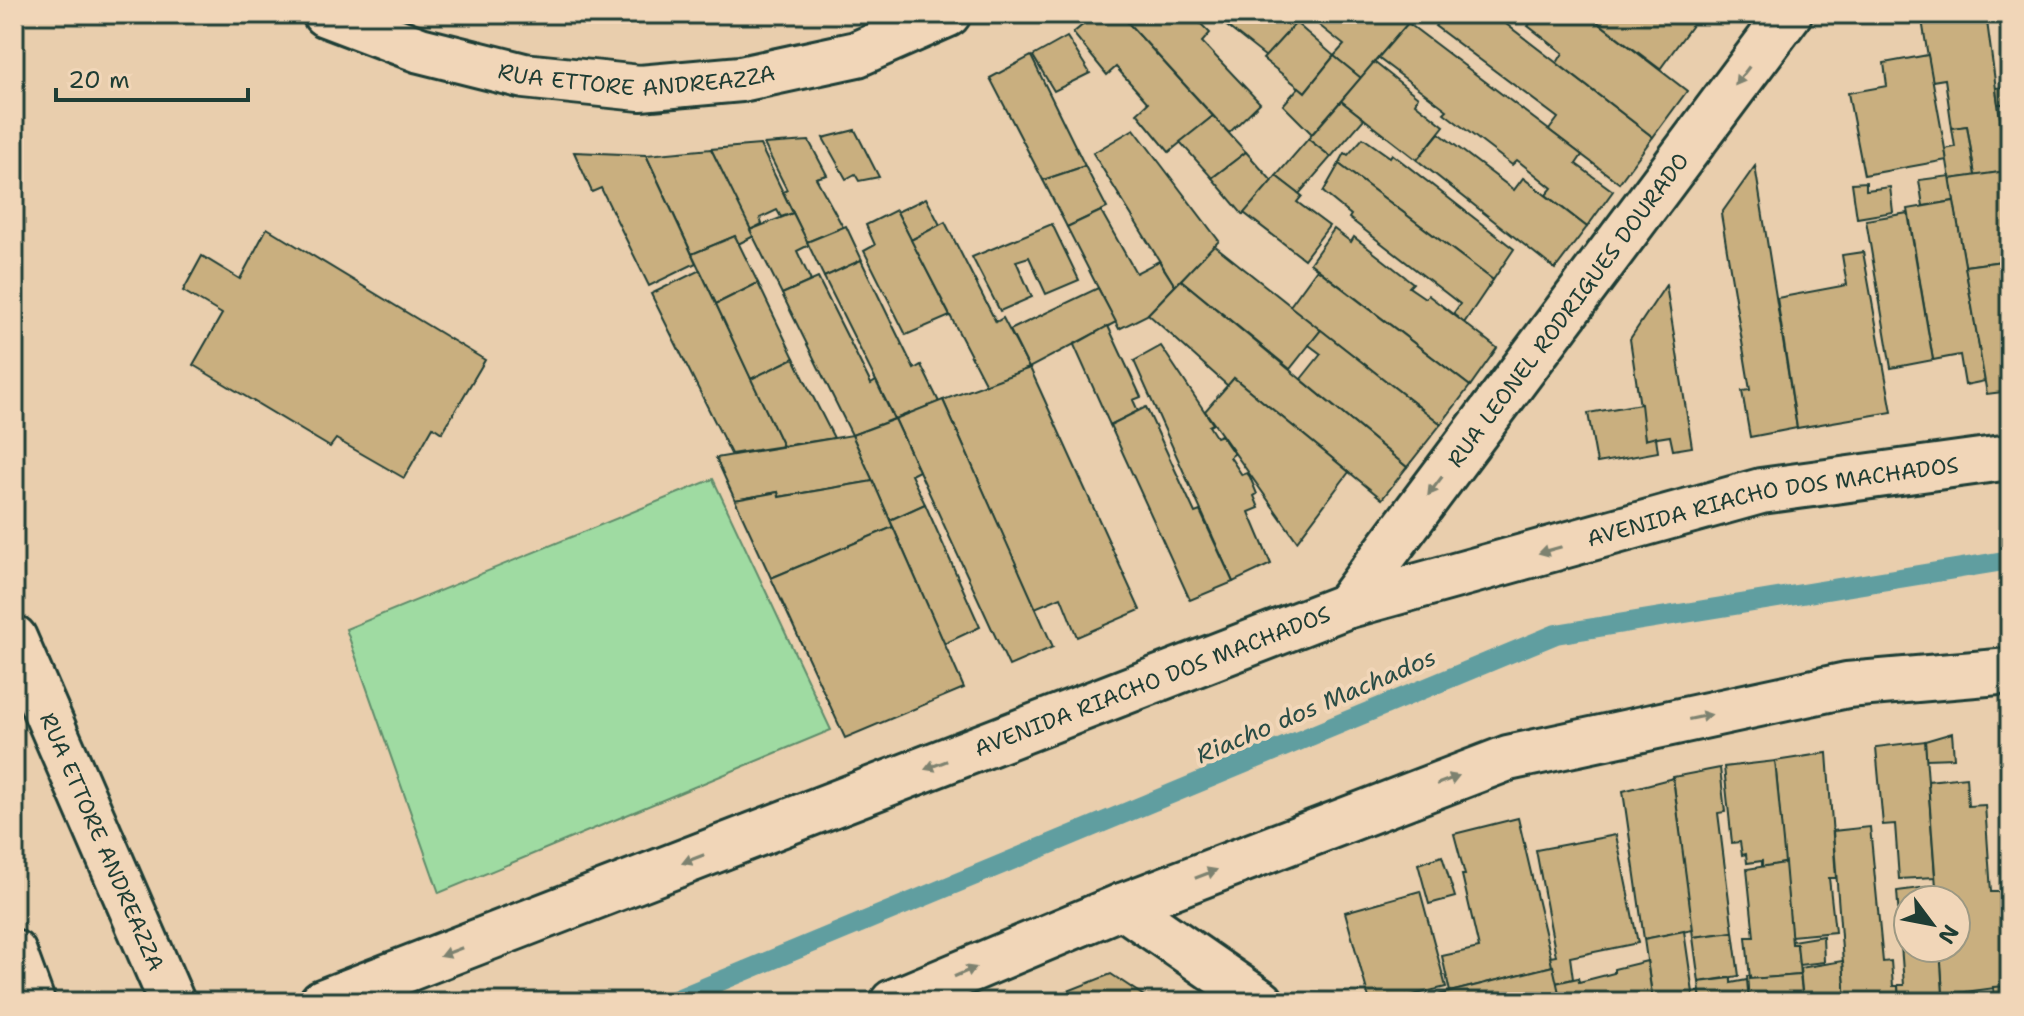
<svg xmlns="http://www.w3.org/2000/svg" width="2024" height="1016" viewBox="0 0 2024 1016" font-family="'Shantell Sans',sans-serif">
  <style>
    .green { fill: #9fdba2; stroke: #5f8c6b; stroke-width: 2 }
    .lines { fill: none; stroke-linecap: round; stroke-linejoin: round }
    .stream { stroke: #619ea0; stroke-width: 20 }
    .building { fill: #c9af7f; stroke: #1f3d34; stroke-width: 2 }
    .minor-casing { stroke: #1f3d34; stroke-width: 50 }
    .minor { stroke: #f1d6b8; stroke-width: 44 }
    .oneway { fill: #7d826f }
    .labels { text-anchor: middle; stroke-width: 8; stroke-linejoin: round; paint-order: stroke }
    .street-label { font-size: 22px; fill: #1f3d34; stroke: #f1d6b8 }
    .water-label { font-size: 24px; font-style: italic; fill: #2a4d46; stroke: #f1d6b8 }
  </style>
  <rect width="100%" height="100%" fill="#e9cead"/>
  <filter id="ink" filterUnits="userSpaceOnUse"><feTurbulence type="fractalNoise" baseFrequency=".0125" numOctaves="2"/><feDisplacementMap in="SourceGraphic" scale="16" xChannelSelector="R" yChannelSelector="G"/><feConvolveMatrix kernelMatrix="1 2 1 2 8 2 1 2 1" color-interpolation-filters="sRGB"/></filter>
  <g filter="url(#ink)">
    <path class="green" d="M713,479L831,730L439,893L346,629Z"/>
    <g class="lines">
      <path class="stream" d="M670,1002L1556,634L2010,560"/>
    </g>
    <g class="building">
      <path d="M1096,14H1120L1213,116L1169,152L1137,113L1148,103L1116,67L1107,75L1073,33Z"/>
      <path d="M1120,14H1191L1210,33L1202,42L1260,103L1229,133Z"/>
      <path d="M1215,14H1285L1296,23L1266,57L1214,16Z"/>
      <path d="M1324,14H1395L1408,23L1361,78L1334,56L1344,45L1315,22Z"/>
      <path d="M1445,14H1493L1653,137L1619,183L1549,130L1558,118L1435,26Z"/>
      <path d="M1538,14H1587L1687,91L1653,137L1557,63L1563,53L1528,26Z"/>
      <path d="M1587,14H1686L1695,21L1660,69Z"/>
      <path d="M1921,14H1986L2007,171L1975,176L1967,126L1952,128L1945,79L1932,81Z"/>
      <path d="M1296,23L1334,56L1305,92L1263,59Z"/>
      <path d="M1408,23L1582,155L1576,164L1613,191L1587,227L1546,195L1552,188L1517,160L1512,165L1444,113L1447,110L1378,58Z"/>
      <path d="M1067,37L1090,73L1054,91L1033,56Z"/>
      <path d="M1928,55L1947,160L1864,175L1848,93L1887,86L1884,63Z"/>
      <path d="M1031,56L1085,166L1043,180L990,78Z"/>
      <path d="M1334,56L1361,78L1312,134L1283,105L1299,87L1305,92Z"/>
      <path d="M1374,62L1418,97L1415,103L1444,126L1417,160L1341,101Z"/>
      <path d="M2010,86V104H1998L1996,88Z"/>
      <path d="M1341,101L1364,119L1331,157L1308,139Z"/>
      <path d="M2010,104V162L2003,105Z"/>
      <path d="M1213,116L1246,152L1212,178L1180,142Z"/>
      <path d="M1967,126L1975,176L1950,179L1945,149L1955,147L1952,128Z"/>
      <path d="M1134,129L1219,241L1175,286L1093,153Z"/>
      <path d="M855,130L879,177L859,181L855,174L846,179L823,138Z"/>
      <path d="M1439,133L1514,190L1523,178L1587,227L1555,269L1417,160Z"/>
      <path d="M1363,138L1390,157L1392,154L1514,249L1493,280L1339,164L1345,153L1348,155Z"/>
      <path d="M1308,139L1331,157L1299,194L1276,176Z"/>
      <path d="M809,141L827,175L816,178L843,227L807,242L783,192L787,190L764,144Z"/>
      <path d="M760,145L793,213L781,217L777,210L760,218L762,224L750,230L711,149Z"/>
      <path d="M711,149L754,236L738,244L735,236L692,254L646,155Z"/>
      <path d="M574,152L646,155L696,263L649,286L601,188L592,192Z"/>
      <path d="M1246,152L1272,181L1243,215L1212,178Z"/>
      <path d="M1339,164L1493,280L1464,323L1453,314L1460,304L1349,218L1351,215L1323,192Z"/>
      <path d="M1085,166L1107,208L1067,227L1043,180Z"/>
      <path d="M1755,166L1797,428L1750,437L1742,391L1750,390L1721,214Z"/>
      <path d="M2007,171L2010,195V260L1965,266L1950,179Z"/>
      <path d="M1276,176L1302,196L1297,202L1329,226L1304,259L1244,213Z"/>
      <path d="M1950,176L1954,201L1923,206L1919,180Z"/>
      <path d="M1866,182V190L1890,187L1893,212L1857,218L1852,183Z"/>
      <path d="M926,198L940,225L911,240L897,212Z"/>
      <path d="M1954,201L1985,381L1965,385L1960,355L1933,360L1908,209Z"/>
      <path d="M896,210L950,316L906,335L864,251L875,245L866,225Z"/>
      <path d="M1101,211L1136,273L1159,261L1175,286L1147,315L1119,329L1067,227Z"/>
      <path d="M793,213L809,245L797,251L811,281L782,294L750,230Z"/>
      <path d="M1908,213L1933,360L1891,368L1866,220Z"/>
      <path d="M945,222L996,322L1003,318L1029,368L986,385L911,240Z"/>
      <path d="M1052,224L1079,280L1046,294L1029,257L1016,261L1032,297L1000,311L972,257Z"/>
      <path d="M846,226L862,260L824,277L807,242Z"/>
      <path d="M267,228L485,360L442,433L433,427L404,478L336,439L330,447L193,365L222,314L183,291L202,256L240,279Z"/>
      <path d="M1334,229L1351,242L1354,237L1413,283L1409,287L1425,298L1428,295L1497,348L1470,386L1310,263Z"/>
      <path d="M735,236L758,283L716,304L692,254Z"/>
      <path d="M1214,245L1321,330L1290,369L1181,280Z"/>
      <path d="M1863,252L1892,412L1797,428L1777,298L1847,285L1842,255Z"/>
      <path d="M861,260L914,369L921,365L939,402L895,419L824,277Z"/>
      <path d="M2010,260V391L1987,394L1965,266Z"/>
      <path d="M1317,269L1470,386L1441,424L1290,306Z"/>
      <path d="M700,270L716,304L783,446L731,454L651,294Z"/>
      <path d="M818,278L871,384L876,381L894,419L852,435L782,294Z"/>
      <path d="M1181,280L1407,467L1382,499L1234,378L1228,386L1148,314Z"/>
      <path d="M758,283L794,358L751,379L716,304Z"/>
      <path d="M1666,285L1692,447L1673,450L1670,436L1645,440L1630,339Z"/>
      <path d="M1098,288L1116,322L1029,368L1010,330Z"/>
      <path d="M1108,326L1141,397L1133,400L1138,411L1110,425L1074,345Z"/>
      <path d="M1321,330L1441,424L1407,467L1301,379L1321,354L1309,345Z"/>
      <path d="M1161,346L1213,424L1209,426L1216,437L1221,435L1234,454L1230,457L1242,475L1247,473L1250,477L1257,494L1254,496L1259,508L1249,512L1271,564L1233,582L1134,361Z"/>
      <path d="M794,358L808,387L834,438L783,446L751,379Z"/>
      <path d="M1030,368L1140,610L1077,637L1061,597L1035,608L943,400Z"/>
      <path d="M1234,378L1349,472L1297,541L1205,411Z"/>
      <path d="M943,400L1053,647L1009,666L895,419Z"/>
      <path d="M1641,404L1645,440L1656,437L1658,452L1597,463L1588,413Z"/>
      <path d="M1146,407L1195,513L1200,511L1233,582L1190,600L1110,425Z"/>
      <path d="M895,419L919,471L911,475L925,504L890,520L852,435Z"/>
      <path d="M852,435L873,481L779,497L778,492L735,500L716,458Z"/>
      <path d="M873,481L893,527L771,578L735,500L778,492L779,497Z"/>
      <path d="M925,504L980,627L944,644L890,520Z"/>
      <path d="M893,527L964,688L845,738L771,578Z"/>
      <path d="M1952,733L1954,758L1926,759L1925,741Z"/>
      <path d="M1925,741L1935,877L1899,879L1895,824L1883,825L1876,747Z"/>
      <path d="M1827,753L1836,878H1829L1835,932L1791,936L1775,761Z"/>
      <path d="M1775,761L1785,863L1762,867V861L1747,863L1746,854L1742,855L1740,842L1732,843L1724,767Z"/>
      <path d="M1720,768L1725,812L1718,813L1733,932L1693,937L1673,777Z"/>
      <path d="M1966,777L1968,806L1985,805L1991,892H2010V986L1943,995L1940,948H1956V900H1937L1928,781Z"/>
      <path d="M1673,778L1693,930L1644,939L1623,791Z"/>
      <path d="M1518,818L1553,966L1450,992L1442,956L1479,948L1462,875H1465L1454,834Z"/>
      <path d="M1870,827L1883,962L1891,961L1893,986H1898L1899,1000L1846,1002L1833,831Z"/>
      <path d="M1616,835L1638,943L1570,957L1573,979L1556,983L1550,957L1556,956L1536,850Z"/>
      <path d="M1442,856L1455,897L1429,904L1418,864Z"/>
      <path d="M1785,863L1792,944H1797L1800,975L1750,979L1746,937H1754L1747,869Z"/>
      <path d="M1936,886L1937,900H1908V948H1940L1943,995L1899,1000L1898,985H1904L1897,891Z"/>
      <path d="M1420,891L1446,987L1384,1002H1370L1345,912Z"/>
      <path d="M1684,931L1693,993L1700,991L1701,1002H1653L1644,939Z"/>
      <path d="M1733,932L1739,976L1699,982L1693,937Z"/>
      <path d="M1823,936L1824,962L1799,965L1797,944H1792V941Z"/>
      <path d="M1647,961L1653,1002H1561L1556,983L1578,978L1579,982L1614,973V969Z"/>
      <path d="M1843,961L1846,1002H1803L1800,968Z"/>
      <path d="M1553,966L1561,1002H1408L1450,992Z"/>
      <path d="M1111,974L1153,1002H1040Z"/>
      <path d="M1800,975L1803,1002H1749L1747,976H1750V979Z"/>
      <path d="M1731,978V983L1747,980L1749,1002H1701L1699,982Z"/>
      <path d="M2010,986V1002H1995L1993,987Z"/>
    </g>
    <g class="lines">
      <defs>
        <g id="minor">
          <path id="s1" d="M325,14L420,50L524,76L640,88L741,79L857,54L948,14"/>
          <path id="s2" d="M1346,606L1789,14"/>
          <path id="s3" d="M14,638L172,1002"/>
          <path d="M1122,906L1261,1002"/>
          <path d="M14,953L32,1002"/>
          <path id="s4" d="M322,1002L1346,606L1761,491L2010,457"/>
          <path d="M893,1002L1122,906L1508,758L1847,685L2010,671"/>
        </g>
      </defs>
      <use href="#minor" class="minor-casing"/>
      <use href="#minor" class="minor"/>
    </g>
    <defs><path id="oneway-solid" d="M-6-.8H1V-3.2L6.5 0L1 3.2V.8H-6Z" transform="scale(2)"/></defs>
    <g class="oneway">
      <use href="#oneway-solid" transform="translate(1742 76) rotate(127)"/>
      <use href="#oneway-solid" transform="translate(1435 486) rotate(127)"/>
      <use href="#oneway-solid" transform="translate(1550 550) rotate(164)"/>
      <use href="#oneway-solid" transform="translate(1700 717) rotate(-12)"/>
      <use href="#oneway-solid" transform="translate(936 765) rotate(159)"/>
      <use href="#oneway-solid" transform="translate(1448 780) rotate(-21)"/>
      <use href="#oneway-solid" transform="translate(693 859) rotate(159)"/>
      <use href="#oneway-solid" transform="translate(1206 874) rotate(-21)"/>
      <use href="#oneway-solid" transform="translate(451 952) rotate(159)"/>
      <use href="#oneway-solid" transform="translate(965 972) rotate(-23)"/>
    </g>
  </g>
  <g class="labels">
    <g class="street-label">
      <text dy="8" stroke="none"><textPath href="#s1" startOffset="322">RUA ETTORE ANDREAZZA</textPath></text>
      <text dy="8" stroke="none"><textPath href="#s2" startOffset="370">RUA LEONEL RODRIGUES DOURADO</textPath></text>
      <text dy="8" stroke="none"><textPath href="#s4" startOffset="1538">AVENIDA RIACHO DOS MACHADOS</textPath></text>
      <text dy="8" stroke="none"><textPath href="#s4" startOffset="890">AVENIDA RIACHO DOS MACHADOS</textPath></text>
      <text dy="8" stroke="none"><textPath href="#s3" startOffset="222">RUA ETTORE ANDREAZZA</textPath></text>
    </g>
    <g class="water-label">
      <text transform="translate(1316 706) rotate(-23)" y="8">Riacho dos Machados</text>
    </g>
  </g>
  <rect width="2024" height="1016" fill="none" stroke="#f1d6b8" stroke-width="48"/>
  <rect x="24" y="24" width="1976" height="968" fill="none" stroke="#1f3d34" stroke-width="3" filter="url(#ink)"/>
  <g transform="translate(1932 924) rotate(122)"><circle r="38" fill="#f1d6b8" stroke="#9d9983" stroke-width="2"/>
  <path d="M0-6L14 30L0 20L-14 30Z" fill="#1f3d34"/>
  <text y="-12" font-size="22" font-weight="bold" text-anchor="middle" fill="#1f3d34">N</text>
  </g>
  <path d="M56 88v12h192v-12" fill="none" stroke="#1f3d34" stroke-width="4"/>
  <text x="68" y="88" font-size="24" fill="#1f3d34" stroke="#f1d6b8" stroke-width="6" paint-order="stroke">20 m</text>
</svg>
